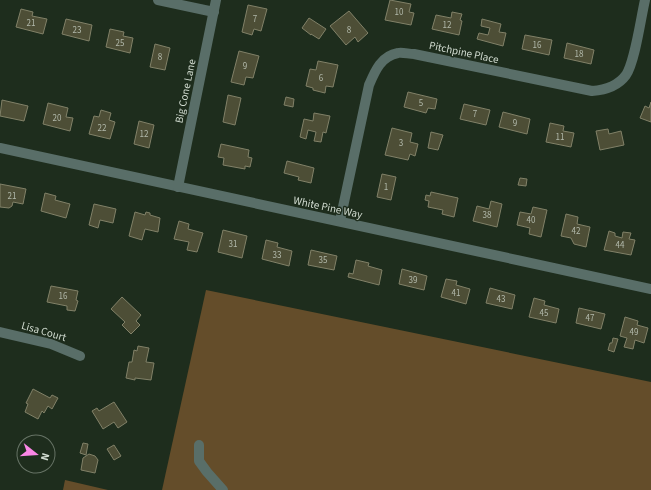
<svg xmlns="http://www.w3.org/2000/svg" width="651" height="490" viewBox="0 0 651 490" font-family="'Source Sans 3',sans-serif">
  <style>
    .forest { fill: #644d2a }
    .building { fill: #4d4e36; stroke: #818168 }
    .lines { fill: none; stroke-linecap: round; stroke-linejoin: round }
    .minor { stroke: #596e68; stroke-width: 10 }
    .labels { text-anchor: middle; stroke-width: 3; stroke-linejoin: round; paint-order: stroke }
    .number-label { font-size: 9px; fill: #b1b8aa }
    .street-label { font-size: 11px; fill: #d2dcd1; stroke: #1e2d1d }
  </style>
  <rect width="100%" height="100%" fill="#1e2d1d"/>
  <g class="forest">
    <path d="M206,290L651,382V490H162Z"/>
    <path d="M65,480L108,490H63Z"/>
  </g>
  <g class="building">
    <path d="M390,0L411,4L409,12L414,13L411,25L385,20Z"/>
    <path d="M248,5L267,9L261,31L254,29L252,35L242,32Z"/>
    <path d="M21,9L33,12L32,16L47,19L43,34L16,27Z"/>
    <path d="M349,11L368,33L358,42L355,37L346,45L330,26Z"/>
    <path d="M452,12L462,14L460,20L462,21L459,35L432,29L436,15L451,18Z"/>
    <path d="M309,18L326,29L319,39L311,34V35L302,28Z"/>
    <path d="M66,19L92,25L89,41L62,34Z"/>
    <path d="M482,19L501,24L499,32L506,33L503,46L477,39L479,33L488,35L490,28L481,26Z"/>
    <path d="M110,29L124,32L123,36L133,38L130,53L106,47Z"/>
    <path d="M525,35L552,40L549,55L522,49Z"/>
    <path d="M567,43L594,50L591,64L564,58Z"/>
    <path d="M155,44L170,48L165,70L150,67Z"/>
    <path d="M239,51L259,56L253,78L246,77L244,85L231,82Z"/>
    <path d="M318,61L338,65L333,87L326,86L325,93L313,90V88L306,86L310,69L316,70Z"/>
    <path d="M408,92L437,99L435,109L428,108L426,113L404,107Z"/>
    <path d="M228,95L241,98L235,125L223,122Z"/>
    <path d="M286,97L294,99L293,107L284,105Z"/>
    <path d="M2,100L28,106L24,121L0,116Z"/>
    <path d="M651,102V122L640,118L645,106L649,108Z"/>
    <path d="M48,103L68,108L66,117L73,118L70,131L43,124Z"/>
    <path d="M464,104L490,110L486,125L460,119Z"/>
    <path d="M101,110L111,113L109,120L115,122L110,139L89,134L94,116L99,117Z"/>
    <path d="M503,112L530,119L527,134L499,127Z"/>
    <path d="M314,113L330,116L326,133L323,132L321,142L314,141L316,132L308,130L306,139L300,137L304,119L313,121Z"/>
    <path d="M139,121L154,125L149,148L134,144Z"/>
    <path d="M550,123L564,126L563,131L574,133L571,147L546,142Z"/>
    <path d="M392,128L412,133L410,142L418,144L415,156L410,154L408,160L385,155Z"/>
    <path d="M608,129L609,134L621,131L624,145L600,150L596,131Z"/>
    <path d="M431,132L443,135L438,150L428,148Z"/>
    <path d="M221,144L249,150L248,157L252,158L250,167L245,166V169L223,165L224,158L218,157Z"/>
    <path d="M287,161L314,168L311,183L298,180L299,177L284,173Z"/>
    <path d="M382,174L396,177L391,200L377,197Z"/>
    <path d="M520,178L527,179L526,186L518,185Z"/>
    <path d="M0,184L26,189L23,204L13,202L12,206L9,208L0,207Z"/>
    <path d="M431,192L458,198L454,217L442,214L443,210L428,207L429,201L425,200L426,195L430,196Z"/>
    <path d="M45,193L56,196L55,200L70,204L66,218L41,211Z"/>
    <path d="M491,201L502,204L497,227L473,221L477,206L489,209Z"/>
    <path d="M94,204L116,209L113,223L100,220L98,228L89,225Z"/>
    <path d="M533,207L547,210L541,237L529,234L530,228L517,225L520,212L531,214Z"/>
    <path d="M135,212L145,215L146,212L150,213V215L160,218L158,232L145,229L142,240L129,236Z"/>
    <path d="M566,214L578,217L577,224L590,227L586,247L574,244L571,238L561,236Z"/>
    <path d="M179,221L189,224L188,229L203,233L197,252L187,250L189,242L174,239Z"/>
    <path d="M223,230L247,236L242,258L218,252Z"/>
    <path d="M609,231L615,233V236L622,238L623,232L631,233L629,239L635,240L631,255L604,250Z"/>
    <path d="M266,240L278,243L277,247L292,251L289,266L262,259Z"/>
    <path d="M311,250L337,256L334,270L308,265Z"/>
    <path d="M356,260L369,263L368,266L382,270L379,285L348,277L349,273L353,274Z"/>
    <path d="M402,269L427,276L424,290L399,284Z"/>
    <path d="M446,279L457,281L456,285L470,289L466,304L441,297Z"/>
    <path d="M51,286L78,291L76,300L78,301L75,311L67,310V306L47,302Z"/>
    <path d="M490,288L515,295L512,309L486,303Z"/>
    <path d="M122,297L141,315L136,321L140,325L131,334L122,325L125,322L111,309Z"/>
    <path d="M534,298L545,301L544,305L559,309L556,323L529,317Z"/>
    <path d="M579,308L605,314L601,329L576,323Z"/>
    <path d="M625,317L638,321L637,325L648,328L644,343L635,340L633,349L624,347L627,338L620,336Z"/>
    <path d="M613,338L618,339L614,352L608,350L610,343H612Z"/>
    <path d="M138,346L149,348L146,362L154,363L151,380L135,378V380L126,378L129,362H132L134,350L137,351Z"/>
    <path d="M33,389L50,398L52,395L58,398L52,409L48,406L44,413L42,411L38,419L25,412L28,404L26,403Z"/>
    <path d="M114,402L127,422L118,428L114,422L103,429L92,411L97,408L99,411Z"/>
    <path d="M83,443L88,444L86,455L80,453Z"/>
    <path d="M114,445L121,456L114,460L107,449Z"/>
    <path d="M89,454L95,456L98,460L95,473L81,470L83,458Z"/>
  </g>
  <g class="lines">
    <g class="minor">
      <path d="M158,0L214,12"/>
      <path d="M0,148L651,289"/>
      <path d="M178,187L216,0"/>
      <path d="M340,221L369,85C375,71 381,56 398,53C402,52 409,54 414,54L592,91C605,90 618,86 626,75C635,62 641,17 645,0"/>
      <path d="M0,332L51,344L80,356"/>
      <path d="M199,445V461L207,472L223,490"/>
    </g>
  </g>
  <g class="labels">
    <g class="number-label">
      <text x="399" y="15">10</text>
      <text x="255" y="22">7</text>
      <text x="31" y="26">21</text>
      <text x="447" y="28">12</text>
      <text x="77" y="33">23</text>
      <text x="349" y="33">8</text>
      <text x="120" y="46">25</text>
      <text x="537" y="48">16</text>
      <text x="579" y="57">18</text>
      <text x="160" y="60">8</text>
      <text x="245" y="69">9</text>
      <text x="321" y="81">6</text>
      <text x="421" y="106">5</text>
      <text x="475" y="117">7</text>
      <text x="57" y="121">20</text>
      <text x="515" y="126">9</text>
      <text x="102" y="131">22</text>
      <text x="144" y="137">12</text>
      <text x="560" y="140">11</text>
      <text x="401" y="146">3</text>
      <text x="386" y="190">1</text>
      <text x="12" y="199">21</text>
      <text x="487" y="218">38</text>
      <text x="531" y="223">40</text>
      <text x="576" y="234">42</text>
      <text x="233" y="247">31</text>
      <text x="620" y="248">44</text>
      <text x="277" y="258">33</text>
      <text x="323" y="263">35</text>
      <text x="413" y="283">39</text>
      <text x="456" y="296">41</text>
      <text x="63" y="299">16</text>
      <text x="501" y="302">43</text>
      <text x="544" y="316">45</text>
      <text x="590" y="321">47</text>
      <text x="634" y="335">49</text>
    </g>
    <g class="street-label">
      <text transform="translate(464 52) rotate(12)" y="4">Pitchpine Place</text>
      <text transform="translate(185 91) rotate(-78)" y="4">Big Cone Lane</text>
      <text transform="translate(328 207) rotate(12)" y="4">White Pine Way</text>
      <text transform="translate(44 331) rotate(16)" y="4">Lisa Court</text>
    </g>
  </g>
  <g transform="translate(36 454) rotate(107)"><circle r="19" fill="#1e2d1d" stroke="#667365"/>
  <path d="M0-3L7 15L0 10L-7 15Z" fill="#fb87e6"/>
  <text y="-6" font-size="11" font-weight="bold" text-anchor="middle" fill="#d2dcd1">N</text>
  </g>
</svg>
